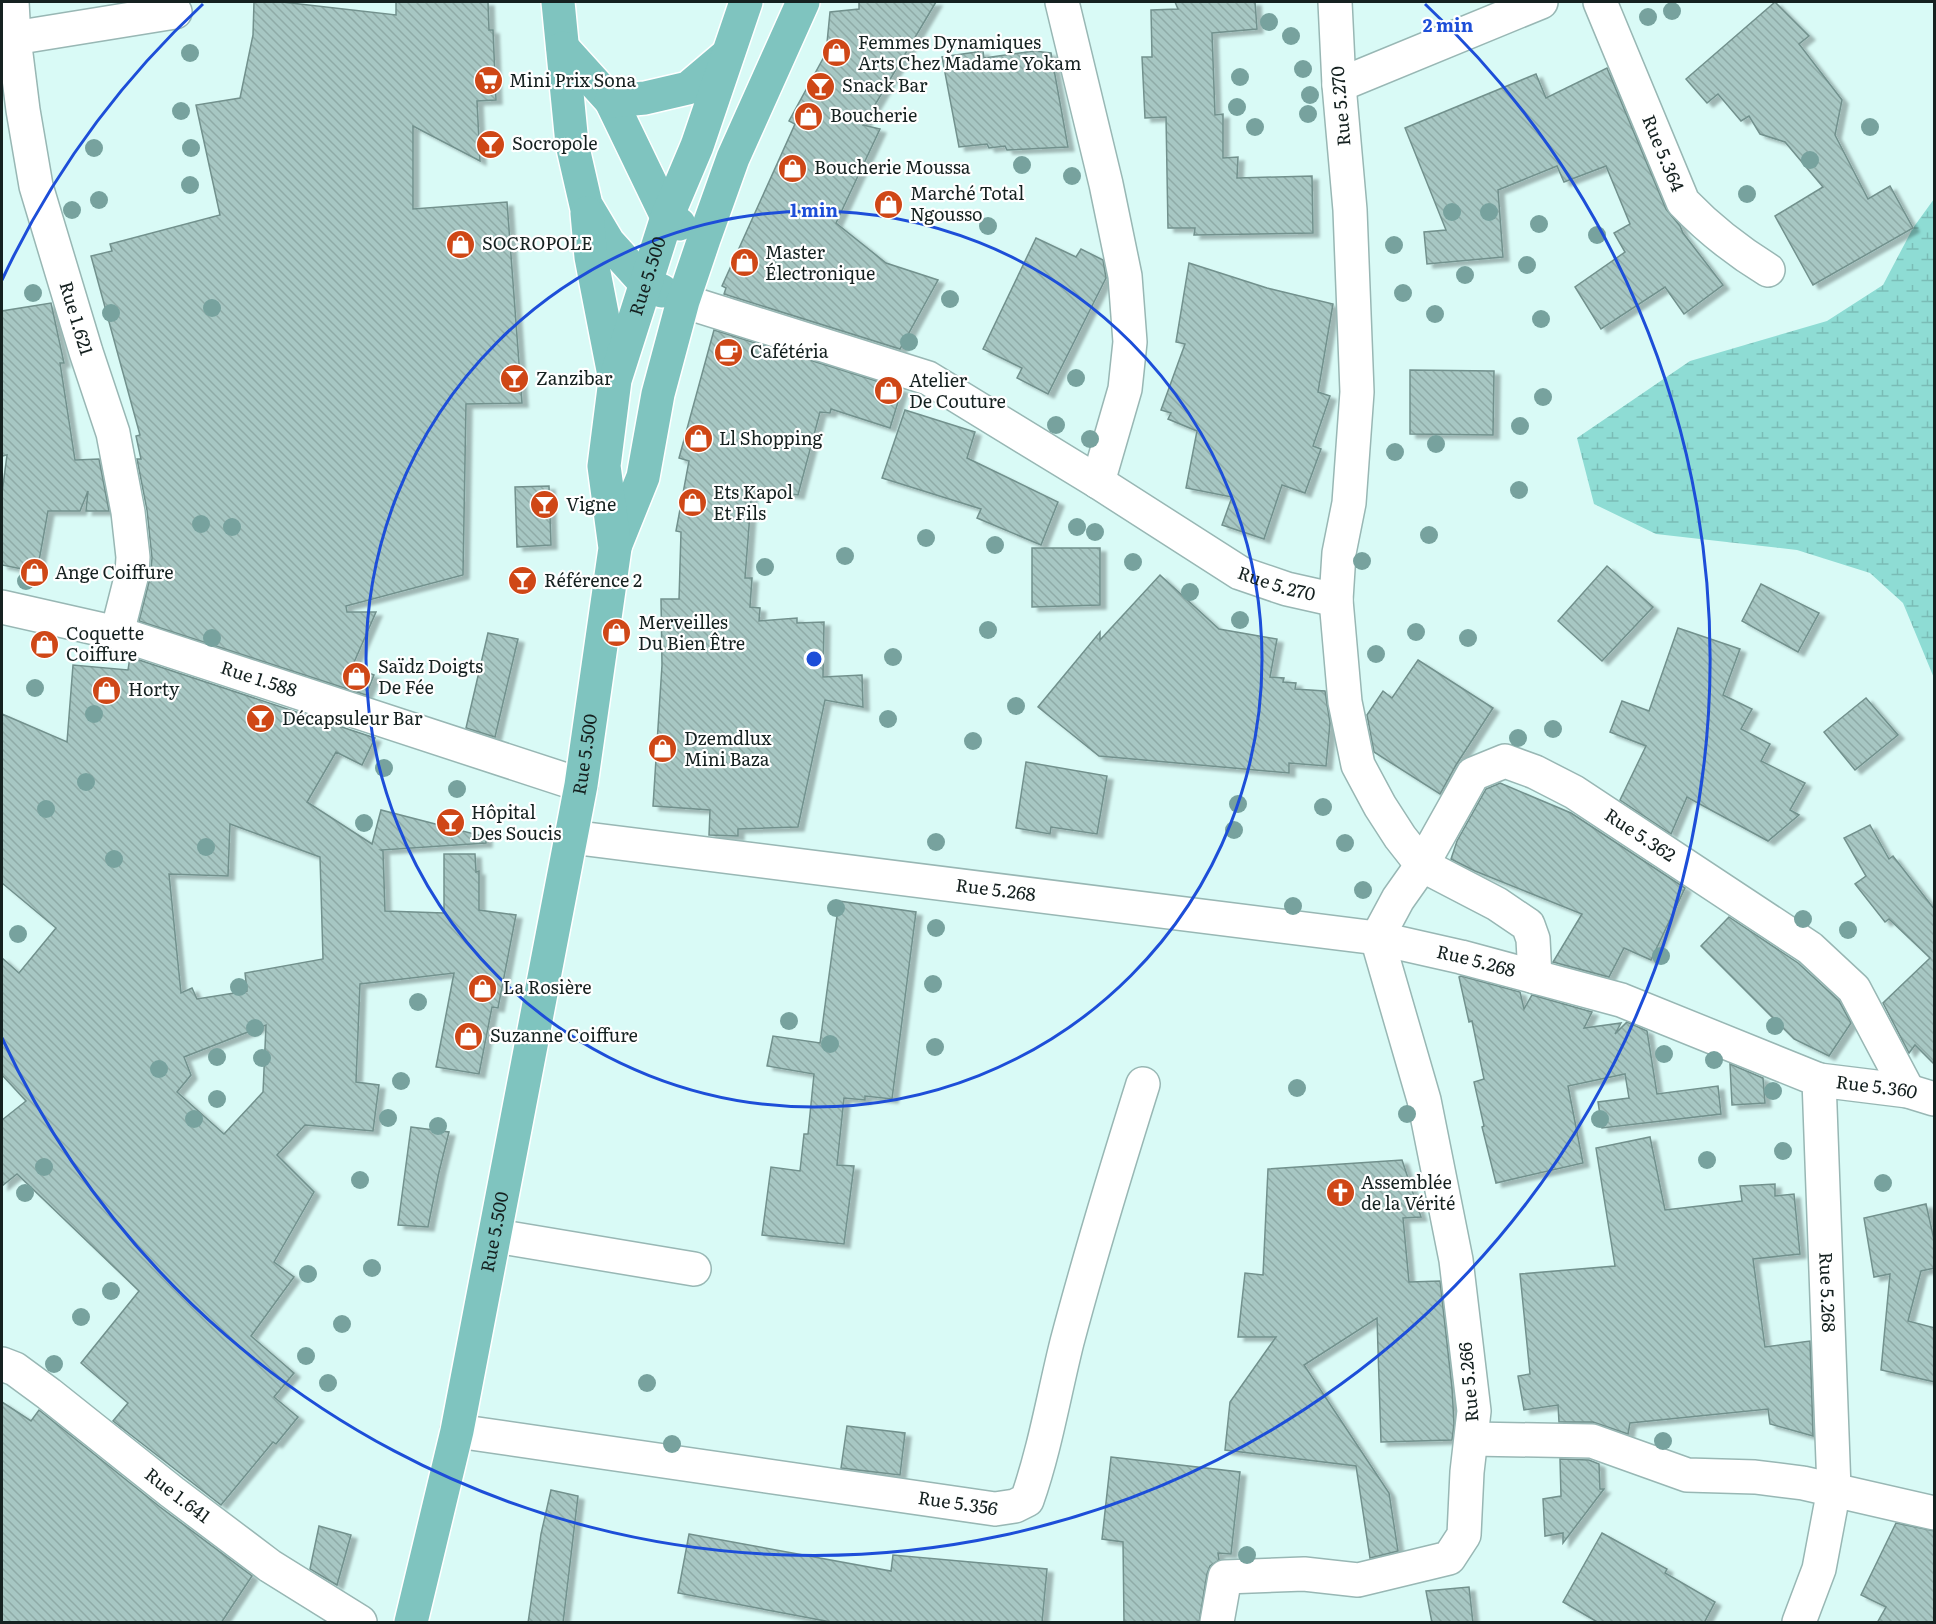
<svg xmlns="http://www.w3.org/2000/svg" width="1936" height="1624" viewBox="0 0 1936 1624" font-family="Literata,serif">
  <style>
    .wetland { fill: url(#wetland-marsh) }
    .building { fill: url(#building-back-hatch); stroke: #72918d; stroke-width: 1.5; fill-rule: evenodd; filter: url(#shadow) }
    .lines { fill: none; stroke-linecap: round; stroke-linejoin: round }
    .minor-casing { stroke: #98b7b4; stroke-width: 36 }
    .major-casing { stroke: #fff; stroke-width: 36 }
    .minor { stroke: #fff; stroke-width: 33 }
    .major { stroke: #7fc4bf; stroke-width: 33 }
    .tree { fill: #77a29e }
    .ring { fill: none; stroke: #1d4ed8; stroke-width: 3 }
    .labels { text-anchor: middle; stroke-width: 4.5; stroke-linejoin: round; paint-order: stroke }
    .poi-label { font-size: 18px; fill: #152120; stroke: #fff; text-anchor: start }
    .street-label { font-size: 18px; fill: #152120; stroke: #fff }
    .centre { fill: #1d4ed8; stroke: #fff; stroke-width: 3 }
    .ring-label { font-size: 18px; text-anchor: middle; font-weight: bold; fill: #1d4ed8; stroke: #fff; stroke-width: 4.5; stroke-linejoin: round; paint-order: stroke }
  </style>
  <defs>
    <pattern id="wetland-marsh" width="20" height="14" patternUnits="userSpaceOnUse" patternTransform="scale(1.5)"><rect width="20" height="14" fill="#8edcd4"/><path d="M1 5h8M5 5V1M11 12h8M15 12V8" fill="none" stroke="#7abcb6"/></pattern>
    <pattern id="building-back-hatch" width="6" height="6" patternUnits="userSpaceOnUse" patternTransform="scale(1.5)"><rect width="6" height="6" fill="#a7c7c3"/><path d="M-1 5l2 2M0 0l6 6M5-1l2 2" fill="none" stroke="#8faba7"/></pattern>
    <filter id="shadow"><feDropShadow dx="6" dy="4" stdDeviation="1.5" flood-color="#0004"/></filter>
  </defs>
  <rect width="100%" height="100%" fill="#d9faf6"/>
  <path class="wetland" d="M1934,199V678L1903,603L1870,573L1797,550L1656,534L1594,504L1577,438L1690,361L1827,321L1883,285L1913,228Z"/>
  <g class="building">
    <path d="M254,2H282L396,15V2H488L489,30H493L496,100L477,101L480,161L413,126V209L507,202L522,403L466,404L463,575L346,606L347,612H376L352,667L374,675L366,695L139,621L150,578L152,558L147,510L137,459H141L136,436L140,435L91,256L112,251L110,244L220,215L196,105L240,98L253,35Z"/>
    <path d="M859,2H936L863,125L880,129L836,223L886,263L938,280L900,349L724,294L726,288L722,286L795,124L789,121L826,53L830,12L859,9Z"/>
    <path d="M1175,2H1255L1257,29L1212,33L1215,115L1223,114V158L1238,157L1237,178L1312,176L1313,233L1194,235L1195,228H1168L1166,117L1145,118L1142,57H1152L1151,10L1178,9Z"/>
    <path d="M1775,2L1809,36L1799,44L1842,100L1835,135L1868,199L1890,186L1913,228L1813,285L1775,216L1823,187L1785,142L1760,134L1749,116L1741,121L1718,94L1707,103L1686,79Z"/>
    <path d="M983,51L984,58L1034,51L1051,53L1068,147L1007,150L1005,146L989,148L987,144L959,147L942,57Z"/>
    <path d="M1607,68L1666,209L1680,226L1683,233L1723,285L1684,314L1665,287L1601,329L1575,287L1625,252L1614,233L1630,224L1606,166L1564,182L1557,166L1498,190L1503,257L1427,264L1424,232L1446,230L1405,128L1536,74L1546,98Z"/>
    <path d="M1036,238L1076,257L1081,249L1103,260L1106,278L1048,394L1017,378L1022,368L983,349Z"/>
    <path d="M1189,263L1267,288L1333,304L1318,392L1330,396L1313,446L1321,449L1305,493L1282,485L1264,539L1222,525L1232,497L1186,488L1197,431L1168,419L1171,413L1161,410L1185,344L1176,342Z"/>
    <path d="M51,303L64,363H60L75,460L99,459L109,511H86L88,491L80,511H48L37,572L2,565V493L7,455L2,456V311Z"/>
    <path d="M714,330L902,389L890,428L831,409L830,413L820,412L798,495L752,488L745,578H752L750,607L760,608L759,621L797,618V623L824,622L823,677L862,675L863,707L825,700L798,827L738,829V836L709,835L710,810L653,806L662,665L661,599H679L681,532L676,531L689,461L679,458Z"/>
    <path d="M1410,370L1494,371L1493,435L1410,434Z"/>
    <path d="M905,410L975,432L967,458L1058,502L1041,545L977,518L981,509L882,478Z"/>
    <path d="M549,486L551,545L517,547L515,487Z"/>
    <path d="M1032,548H1100V605L1032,607Z"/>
    <path d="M1607,566L1653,607L1602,661L1558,621Z"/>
    <path d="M1160,575L1219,629L1277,639L1270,677L1284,678L1283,682L1296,683L1295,689L1325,691L1330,723L1326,766L1289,763V773L1099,756L1038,707L1100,632V640Z"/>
    <path d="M1761,584L1819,613L1798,652L1742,621Z"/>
    <path d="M1678,628L1740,649L1723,695L1752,709L1741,729L1770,744L1761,761L1805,783L1790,810L1799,815L1768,841L1687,797L1671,834L1620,800L1646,746L1610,732L1622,701L1649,711Z"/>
    <path d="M488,633L518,639L495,737L466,728Z"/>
    <path d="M130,657L375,738L362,765L336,752L307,802L372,844L381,810L486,837V843L381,850L383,851L385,911L444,913V854H475L476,872L479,871V910L516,915L498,1008L492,1007L479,1074L436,1067L454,973L360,984L356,1082L379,1085L373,1131L305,1125L277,1155L314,1192L274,1262L294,1277L251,1336L294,1373L274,1397L298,1417L276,1444L273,1442L221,1505L113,1421L128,1403L81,1363L139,1291L17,1174L2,1186V1120L26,1101L2,1075V958L19,973L56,928L2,883V714L67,742L73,665L128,670ZM230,824L320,857L323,959L245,973L247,991L197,999L192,988L181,993L169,874L228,876ZM266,1025L263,1092L224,1134L177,1092L191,1075L184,1057Z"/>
    <path d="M1418,660L1493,708L1456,765L1440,794L1374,752L1367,715L1383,691L1392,698Z"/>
    <path d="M1866,698L1898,735L1855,770L1824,732Z"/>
    <path d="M1026,762L1107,776L1097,834L1051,827L1050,834L1016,828Z"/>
    <path d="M1500,783L1571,813L1685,888L1651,960L1624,948L1609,977L1553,962L1582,914L1475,871L1451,859L1457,841L1486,789Z"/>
    <path d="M1870,825L1889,859L1893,856L1935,910V1065L1915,1045L1909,1053L1883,1003L1930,958L1889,919L1885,922L1855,884L1866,876L1844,838Z"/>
    <path d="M839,901L916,912L892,1099L865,1096V1100L844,1098L837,1165L854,1166L844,1244L762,1235L771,1167L800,1171L804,1134H808L814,1074L767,1066L773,1036L820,1043Z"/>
    <path d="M1729,917L1798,963L1839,1001L1851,1023L1829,1056L1794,1039L1701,946Z"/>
    <path d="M1461,976L1520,992L1524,1009L1532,995L1592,1012L1584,1028L1621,1023L1615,1034L1627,1022L1647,1031L1657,1094L1718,1086L1721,1114L1602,1128L1598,1102L1629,1098L1625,1074L1568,1086L1583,1163L1496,1183L1482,1127L1484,1126L1474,1082L1484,1079L1472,1021L1469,1022L1459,977Z"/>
    <path d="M1730,1064L1763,1078L1765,1103L1732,1105Z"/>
    <path d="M411,1127L449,1132L439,1172L428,1227L398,1225Z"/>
    <path d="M1650,1137L1665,1210L1742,1201L1740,1186L1775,1184V1196L1794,1194L1800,1254L1753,1259L1765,1347L1810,1341L1813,1436L1770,1424L1768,1409L1630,1423L1628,1434L1593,1422H1559L1558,1405L1524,1410L1518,1376L1530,1374L1520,1274L1615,1266L1596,1148Z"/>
    <path d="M1402,1160L1421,1217L1403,1218L1409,1282L1440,1281L1452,1388L1454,1424L1452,1440L1381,1442L1377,1318L1304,1365L1389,1493L1398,1551L1370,1558L1356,1466L1225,1450L1230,1402L1276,1337H1238L1245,1273L1263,1275L1268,1169Z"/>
    <path d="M1926,1204L1935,1244V1268L1921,1271L1908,1321L1935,1328V1382L1881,1370L1890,1274L1874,1277L1864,1218Z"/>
    <path d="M2,1402L31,1421L39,1410L160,1507L252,1576L221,1623H2Z"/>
    <path d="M847,1426L905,1433L900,1475L841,1468Z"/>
    <path d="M1111,1457L1240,1472L1231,1554L1218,1553L1219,1560L1210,1566L1207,1574L1199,1623H1124L1123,1542L1102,1539Z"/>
    <path d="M1560,1459L1589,1460L1599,1464L1600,1489H1604L1563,1543V1533L1545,1536L1543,1499L1561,1496Z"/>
    <path d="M551,1490L578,1496L563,1623H528L541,1534Z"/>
    <path d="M1896,1523L1935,1531V1623H1877L1886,1607L1861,1595Z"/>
    <path d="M319,1526L351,1535L337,1585L310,1569Z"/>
    <path d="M1602,1533L1667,1569L1665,1573L1715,1602L1704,1623H1599L1563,1602Z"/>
    <path d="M689,1534L891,1571L893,1555L1047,1569L1042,1623H836L678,1593Z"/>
    <path d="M1469,1587L1473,1623H1432L1426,1591Z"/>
  </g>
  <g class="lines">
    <defs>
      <g id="minor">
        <path id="s1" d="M12,2L14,38L23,110L36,186L86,352L113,433L128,512L133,557L132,574L117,633"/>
        <path d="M1062,2L1106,184L1125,276L1130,342L1125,389L1098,482"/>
        <path id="s2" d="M1600,2L1683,202C1709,229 1737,251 1768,270"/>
        <path d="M14,38L175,12"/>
        <path d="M1339,85L1541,2"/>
        <path id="s3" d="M683,301L928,378L1098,482L1240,573L1287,589L1336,600L1339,553L1349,503L1357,392L1350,210L1339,85L1335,2"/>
        <path d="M1336,600L1345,702L1358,765L1380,806L1400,837L1422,865L1497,904L1528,925L1533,939L1535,977"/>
        <path id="s4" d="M2,607L117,633L581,785"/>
        <path id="s5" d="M571,837L1377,938L1461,957L1621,1000L1819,1080L1834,1489L1819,1569L1799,1622"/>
        <path id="s6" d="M1819,1080L1908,1091L1934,1099"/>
        <path d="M496,1236L694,1269"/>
        <path id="s7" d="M2,1364L15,1369L49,1394L172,1492L270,1566L360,1622"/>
        <path id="s8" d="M457,1431L995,1509L1015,1506L1027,1500C1045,1449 1054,1394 1067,1342C1090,1255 1116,1170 1143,1084"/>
        <path d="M1472,1439L1592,1441L1687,1475L1755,1477L1803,1483L1934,1513"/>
        <path id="s9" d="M1217,1622L1225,1577L1304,1574L1358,1580L1449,1558L1464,1535L1467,1472L1474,1411L1456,1260L1424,1100L1377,938L1398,899L1422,865L1473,774L1505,761L1535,772L1574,792L1810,948L1854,989L1908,1091"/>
      </g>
      <g id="major">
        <path d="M558,2L572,144L586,205L608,242L645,283L662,291"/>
        <path d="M563,48L611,101L667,217L679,224"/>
        <path d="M611,101L645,98L688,88L727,55"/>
        <path d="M587,213L591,257L614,375"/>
        <path d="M616,544L643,477L658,394L683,301L704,239L733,158L803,2"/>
        <path id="s10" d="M411,1622L457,1431L581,785L615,548L604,466L615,380L667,217L697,146L746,2"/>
      </g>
    </defs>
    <use href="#minor" class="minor-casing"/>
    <use href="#major" class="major-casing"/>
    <use href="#minor" class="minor"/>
    <use href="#major" class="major"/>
  </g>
  <g class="tree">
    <circle cx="1672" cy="11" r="9"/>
    <circle cx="1648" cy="17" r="9"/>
    <circle cx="1269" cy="22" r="9"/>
    <circle cx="1291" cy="36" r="9"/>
    <circle cx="190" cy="53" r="9"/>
    <circle cx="1303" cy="69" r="9"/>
    <circle cx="1240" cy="77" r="9"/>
    <circle cx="1310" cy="95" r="9"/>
    <circle cx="1237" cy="107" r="9"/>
    <circle cx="181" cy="111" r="9"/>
    <circle cx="1308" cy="114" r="9"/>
    <circle cx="1255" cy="127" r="9"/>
    <circle cx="1870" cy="127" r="9"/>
    <circle cx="94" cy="148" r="9"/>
    <circle cx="191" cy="148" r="9"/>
    <circle cx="1810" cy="160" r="9"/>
    <circle cx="1022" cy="165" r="9"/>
    <circle cx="1072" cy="176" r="9"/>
    <circle cx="190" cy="185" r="9"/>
    <circle cx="1747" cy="194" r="9"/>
    <circle cx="99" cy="200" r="9"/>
    <circle cx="72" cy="210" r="9"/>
    <circle cx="1452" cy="212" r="9"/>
    <circle cx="1489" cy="212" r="9"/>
    <circle cx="1539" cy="224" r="9"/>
    <circle cx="988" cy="226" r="9"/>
    <circle cx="1597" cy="235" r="9"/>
    <circle cx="1394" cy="245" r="9"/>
    <circle cx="1527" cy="265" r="9"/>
    <circle cx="1465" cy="275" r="9"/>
    <circle cx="33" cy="293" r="9"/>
    <circle cx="1403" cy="293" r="9"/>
    <circle cx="950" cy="299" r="9"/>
    <circle cx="212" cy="308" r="9"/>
    <circle cx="111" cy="313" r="9"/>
    <circle cx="1435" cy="314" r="9"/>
    <circle cx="1541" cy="319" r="9"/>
    <circle cx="909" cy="342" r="9"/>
    <circle cx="1076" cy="378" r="9"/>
    <circle cx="1543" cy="397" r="9"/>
    <circle cx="1056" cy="425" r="9"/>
    <circle cx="1520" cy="426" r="9"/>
    <circle cx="1090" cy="439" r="9"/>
    <circle cx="1436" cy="444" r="9"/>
    <circle cx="1395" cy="452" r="9"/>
    <circle cx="1519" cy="490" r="9"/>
    <circle cx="201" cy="524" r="9"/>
    <circle cx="232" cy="527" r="9"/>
    <circle cx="1077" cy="527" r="9"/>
    <circle cx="1095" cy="532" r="9"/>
    <circle cx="1429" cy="535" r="9"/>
    <circle cx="926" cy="538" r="9"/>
    <circle cx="995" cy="545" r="9"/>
    <circle cx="845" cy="556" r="9"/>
    <circle cx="1362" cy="561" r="9"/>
    <circle cx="1133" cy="562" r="9"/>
    <circle cx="765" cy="567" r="9"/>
    <circle cx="26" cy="581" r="9"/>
    <circle cx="1190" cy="592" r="9"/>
    <circle cx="1240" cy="620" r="9"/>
    <circle cx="988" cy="630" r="9"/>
    <circle cx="1416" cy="632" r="9"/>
    <circle cx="212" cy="638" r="9"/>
    <circle cx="1468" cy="638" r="9"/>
    <circle cx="1376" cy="654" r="9"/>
    <circle cx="893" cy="657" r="9"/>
    <circle cx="35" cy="688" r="9"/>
    <circle cx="1016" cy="706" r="9"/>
    <circle cx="94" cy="714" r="9"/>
    <circle cx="888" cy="719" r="9"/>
    <circle cx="1553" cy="729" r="9"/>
    <circle cx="1518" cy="738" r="9"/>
    <circle cx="973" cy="741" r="9"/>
    <circle cx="384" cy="768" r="9"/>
    <circle cx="86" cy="782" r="9"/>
    <circle cx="457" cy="789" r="9"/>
    <circle cx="1238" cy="804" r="9"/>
    <circle cx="1323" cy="807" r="9"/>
    <circle cx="46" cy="809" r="9"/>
    <circle cx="364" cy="823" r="9"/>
    <circle cx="1234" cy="830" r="9"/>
    <circle cx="936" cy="842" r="9"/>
    <circle cx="1345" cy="843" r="9"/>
    <circle cx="206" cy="847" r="9"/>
    <circle cx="114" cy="859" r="9"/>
    <circle cx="1363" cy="890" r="9"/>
    <circle cx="1293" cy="906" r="9"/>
    <circle cx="836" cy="908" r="9"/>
    <circle cx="1803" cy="919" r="9"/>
    <circle cx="936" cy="928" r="9"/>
    <circle cx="1848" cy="930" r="9"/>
    <circle cx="18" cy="934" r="9"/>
    <circle cx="1661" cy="956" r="9"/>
    <circle cx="933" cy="984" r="9"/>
    <circle cx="239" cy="987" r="9"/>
    <circle cx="418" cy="1002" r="9"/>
    <circle cx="789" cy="1021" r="9"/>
    <circle cx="1775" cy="1026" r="9"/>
    <circle cx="255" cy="1028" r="9"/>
    <circle cx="830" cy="1044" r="9"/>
    <circle cx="935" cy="1047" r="9"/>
    <circle cx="1664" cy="1054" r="9"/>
    <circle cx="217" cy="1057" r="9"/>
    <circle cx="262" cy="1058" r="9"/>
    <circle cx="1714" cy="1060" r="9"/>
    <circle cx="159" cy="1069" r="9"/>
    <circle cx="401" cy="1081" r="9"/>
    <circle cx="1297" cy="1088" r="9"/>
    <circle cx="1773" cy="1091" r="9"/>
    <circle cx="217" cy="1099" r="9"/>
    <circle cx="1407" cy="1114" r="9"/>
    <circle cx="388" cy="1118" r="9"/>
    <circle cx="194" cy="1119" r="9"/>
    <circle cx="1600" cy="1119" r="9"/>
    <circle cx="438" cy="1126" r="9"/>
    <circle cx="1783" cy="1151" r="9"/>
    <circle cx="1707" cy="1160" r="9"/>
    <circle cx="44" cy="1167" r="9"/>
    <circle cx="360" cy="1180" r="9"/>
    <circle cx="1883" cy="1183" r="9"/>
    <circle cx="25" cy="1193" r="9"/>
    <circle cx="372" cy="1268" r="9"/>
    <circle cx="308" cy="1274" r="9"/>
    <circle cx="111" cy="1291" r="9"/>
    <circle cx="81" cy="1317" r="9"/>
    <circle cx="342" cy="1324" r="9"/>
    <circle cx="306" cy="1356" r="9"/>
    <circle cx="54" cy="1364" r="9"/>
    <circle cx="328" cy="1383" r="9"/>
    <circle cx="647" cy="1383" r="9"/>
    <circle cx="1663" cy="1441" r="9"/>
    <circle cx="672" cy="1444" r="9"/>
    <circle cx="1247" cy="1555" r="9"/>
  </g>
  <g class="ring">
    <circle cx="814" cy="659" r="448"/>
    <path d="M2 280A896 896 0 0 1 203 4M1425 4A896 896 0 1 1 2 1038"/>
  </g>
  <defs>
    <symbol id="shop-disc" viewBox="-11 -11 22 22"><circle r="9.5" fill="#cf4716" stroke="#fff"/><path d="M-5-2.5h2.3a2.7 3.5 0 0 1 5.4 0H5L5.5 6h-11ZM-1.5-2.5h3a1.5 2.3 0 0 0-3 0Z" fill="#fff"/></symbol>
    <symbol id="supermarket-disc" viewBox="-11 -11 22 22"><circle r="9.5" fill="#cf4716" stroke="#fff"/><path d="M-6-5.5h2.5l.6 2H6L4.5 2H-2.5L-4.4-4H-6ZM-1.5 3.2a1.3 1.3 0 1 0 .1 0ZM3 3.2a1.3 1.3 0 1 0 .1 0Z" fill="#fff"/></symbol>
    <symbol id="bar-disc" viewBox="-11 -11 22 22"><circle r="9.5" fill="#cf4716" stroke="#fff"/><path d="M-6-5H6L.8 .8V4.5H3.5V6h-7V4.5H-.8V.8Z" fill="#fff"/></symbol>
    <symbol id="cafe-disc" viewBox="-11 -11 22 22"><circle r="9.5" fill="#cf4716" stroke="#fff"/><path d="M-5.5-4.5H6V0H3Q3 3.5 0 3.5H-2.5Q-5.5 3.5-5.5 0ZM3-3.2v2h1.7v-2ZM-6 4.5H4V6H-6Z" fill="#fff"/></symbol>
    <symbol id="church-disc" viewBox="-11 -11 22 22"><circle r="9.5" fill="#cf4716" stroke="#fff"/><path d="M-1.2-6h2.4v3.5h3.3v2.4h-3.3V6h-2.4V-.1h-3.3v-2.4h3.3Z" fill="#fff"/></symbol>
  </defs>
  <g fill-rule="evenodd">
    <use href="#shop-disc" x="820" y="36" width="33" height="33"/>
    <use href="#supermarket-disc" x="472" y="64" width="33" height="33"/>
    <use href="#bar-disc" x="804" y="70" width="33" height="33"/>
    <use href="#shop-disc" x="792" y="100" width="33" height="33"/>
    <use href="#bar-disc" x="474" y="128" width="33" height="33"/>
    <use href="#shop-disc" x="776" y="152" width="33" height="33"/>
    <use href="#shop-disc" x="872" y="188" width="33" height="33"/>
    <use href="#shop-disc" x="444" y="228" width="33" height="33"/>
    <use href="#shop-disc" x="728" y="246" width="33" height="33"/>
    <use href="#cafe-disc" x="712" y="336" width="33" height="33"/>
    <use href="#bar-disc" x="498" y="362" width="33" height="33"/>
    <use href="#shop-disc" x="872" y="374" width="33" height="33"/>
    <use href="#shop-disc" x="682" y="422" width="33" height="33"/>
    <use href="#shop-disc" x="676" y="486" width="33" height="33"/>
    <use href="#bar-disc" x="528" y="488" width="33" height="33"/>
    <use href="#shop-disc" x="18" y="556" width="33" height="33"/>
    <use href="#bar-disc" x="506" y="564" width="33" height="33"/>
    <use href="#shop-disc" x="600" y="616" width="33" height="33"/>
    <use href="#shop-disc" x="28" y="628" width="33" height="33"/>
    <use href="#shop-disc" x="340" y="660" width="33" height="33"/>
    <use href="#shop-disc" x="90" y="674" width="33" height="33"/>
    <use href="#bar-disc" x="244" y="702" width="33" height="33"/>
    <use href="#shop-disc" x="646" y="732" width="33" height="33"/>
    <use href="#bar-disc" x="434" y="806" width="33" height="33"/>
    <use href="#shop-disc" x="466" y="972" width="33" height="33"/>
    <use href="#shop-disc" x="452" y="1020" width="33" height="33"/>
    <use href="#church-disc" x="1324" y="1176" width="33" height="33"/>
  </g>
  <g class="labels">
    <g class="poi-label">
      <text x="858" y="49">Femmes Dynamiques<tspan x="858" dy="21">Arts Chez Madame Yokam</tspan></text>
      <text x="509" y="87">Mini Prix Sona</text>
      <text x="842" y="92">Snack Bar</text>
      <text x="830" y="122">Boucherie</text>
      <text x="512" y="150">Socropole</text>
      <text x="814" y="174">Boucherie Moussa</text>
      <text x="910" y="200">Marché Total<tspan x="910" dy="21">Ngousso</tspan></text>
      <text x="482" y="250">SOCROPOLE</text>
      <text x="765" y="259">Master<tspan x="765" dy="21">Électronique</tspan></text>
      <text x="750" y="358">Cafétéria</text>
      <text x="536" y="385">Zanzibar</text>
      <text x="909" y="387">Atelier<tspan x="909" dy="21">De Couture</tspan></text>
      <text x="719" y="445">Ll Shopping</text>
      <text x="713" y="499">Ets Kapol<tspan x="713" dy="21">Et Fils</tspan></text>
      <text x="566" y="511">Vigne</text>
      <text x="55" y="579">Ange Coiffure</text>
      <text x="544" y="587">Référence 2</text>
      <text x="638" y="629">Merveilles<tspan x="638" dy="21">Du Bien Être</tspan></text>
      <text x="66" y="640">Coquette<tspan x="66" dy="21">Coiffure</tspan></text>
      <text x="378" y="673">Saïdz Doigts<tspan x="378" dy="21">De Fée</tspan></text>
      <text x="128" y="696">Horty</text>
      <text x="282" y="725">Décapsuleur Bar</text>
      <text x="684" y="745">Dzemdlux<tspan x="684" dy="21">Mini Baza</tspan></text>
      <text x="471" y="819">Hôpital<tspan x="471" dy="21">Des Soucis</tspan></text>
      <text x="503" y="994">La Rosière</text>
      <text x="490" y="1042">Suzanne Coiffure</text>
      <text x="1361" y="1189">Assemblée<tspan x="1361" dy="21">de la Vérité</tspan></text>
    </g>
    <g class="street-label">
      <text transform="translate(1341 106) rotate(-95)" y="6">Rue 5.270</text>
      <text dy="6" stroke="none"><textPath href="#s2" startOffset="164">Rue 5.364</textPath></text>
      <text dy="6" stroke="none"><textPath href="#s10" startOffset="1372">Rue 5.500</textPath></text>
      <text dy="6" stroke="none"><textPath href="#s1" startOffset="324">Rue 1.621</textPath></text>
      <text dy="6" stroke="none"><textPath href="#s3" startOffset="663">Rue 5.270</textPath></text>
      <text dy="6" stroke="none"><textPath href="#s4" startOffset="267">Rue 1.588</textPath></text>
      <text dy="6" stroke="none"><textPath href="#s10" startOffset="885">Rue 5.500</textPath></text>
      <text dy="6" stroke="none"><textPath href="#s9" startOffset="1288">Rue 5.362</textPath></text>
      <text dy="6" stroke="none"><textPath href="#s5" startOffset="428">Rue 5.268</textPath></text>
      <text dy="6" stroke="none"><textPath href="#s5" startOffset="914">Rue 5.268</textPath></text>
      <text dy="6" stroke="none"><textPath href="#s6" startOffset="58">Rue 5.360</textPath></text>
      <text dy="6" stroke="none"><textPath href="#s10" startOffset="399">Rue 5.500</textPath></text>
      <text dy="6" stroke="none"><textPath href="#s5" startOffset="1490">Rue 5.268</textPath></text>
      <text transform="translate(1469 1382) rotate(-95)" y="6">Rue 5.266</text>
      <text dy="6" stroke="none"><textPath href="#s7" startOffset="220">Rue 1.641</textPath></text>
      <text dy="6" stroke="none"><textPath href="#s8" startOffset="506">Rue 5.356</textPath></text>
    </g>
  </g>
  <circle cx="814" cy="659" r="9" class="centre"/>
  <g class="ring-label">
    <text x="1448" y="32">2 min</text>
    <text x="814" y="217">1 min</text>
  </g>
  <rect width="1936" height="1624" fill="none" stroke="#152120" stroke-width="6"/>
</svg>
